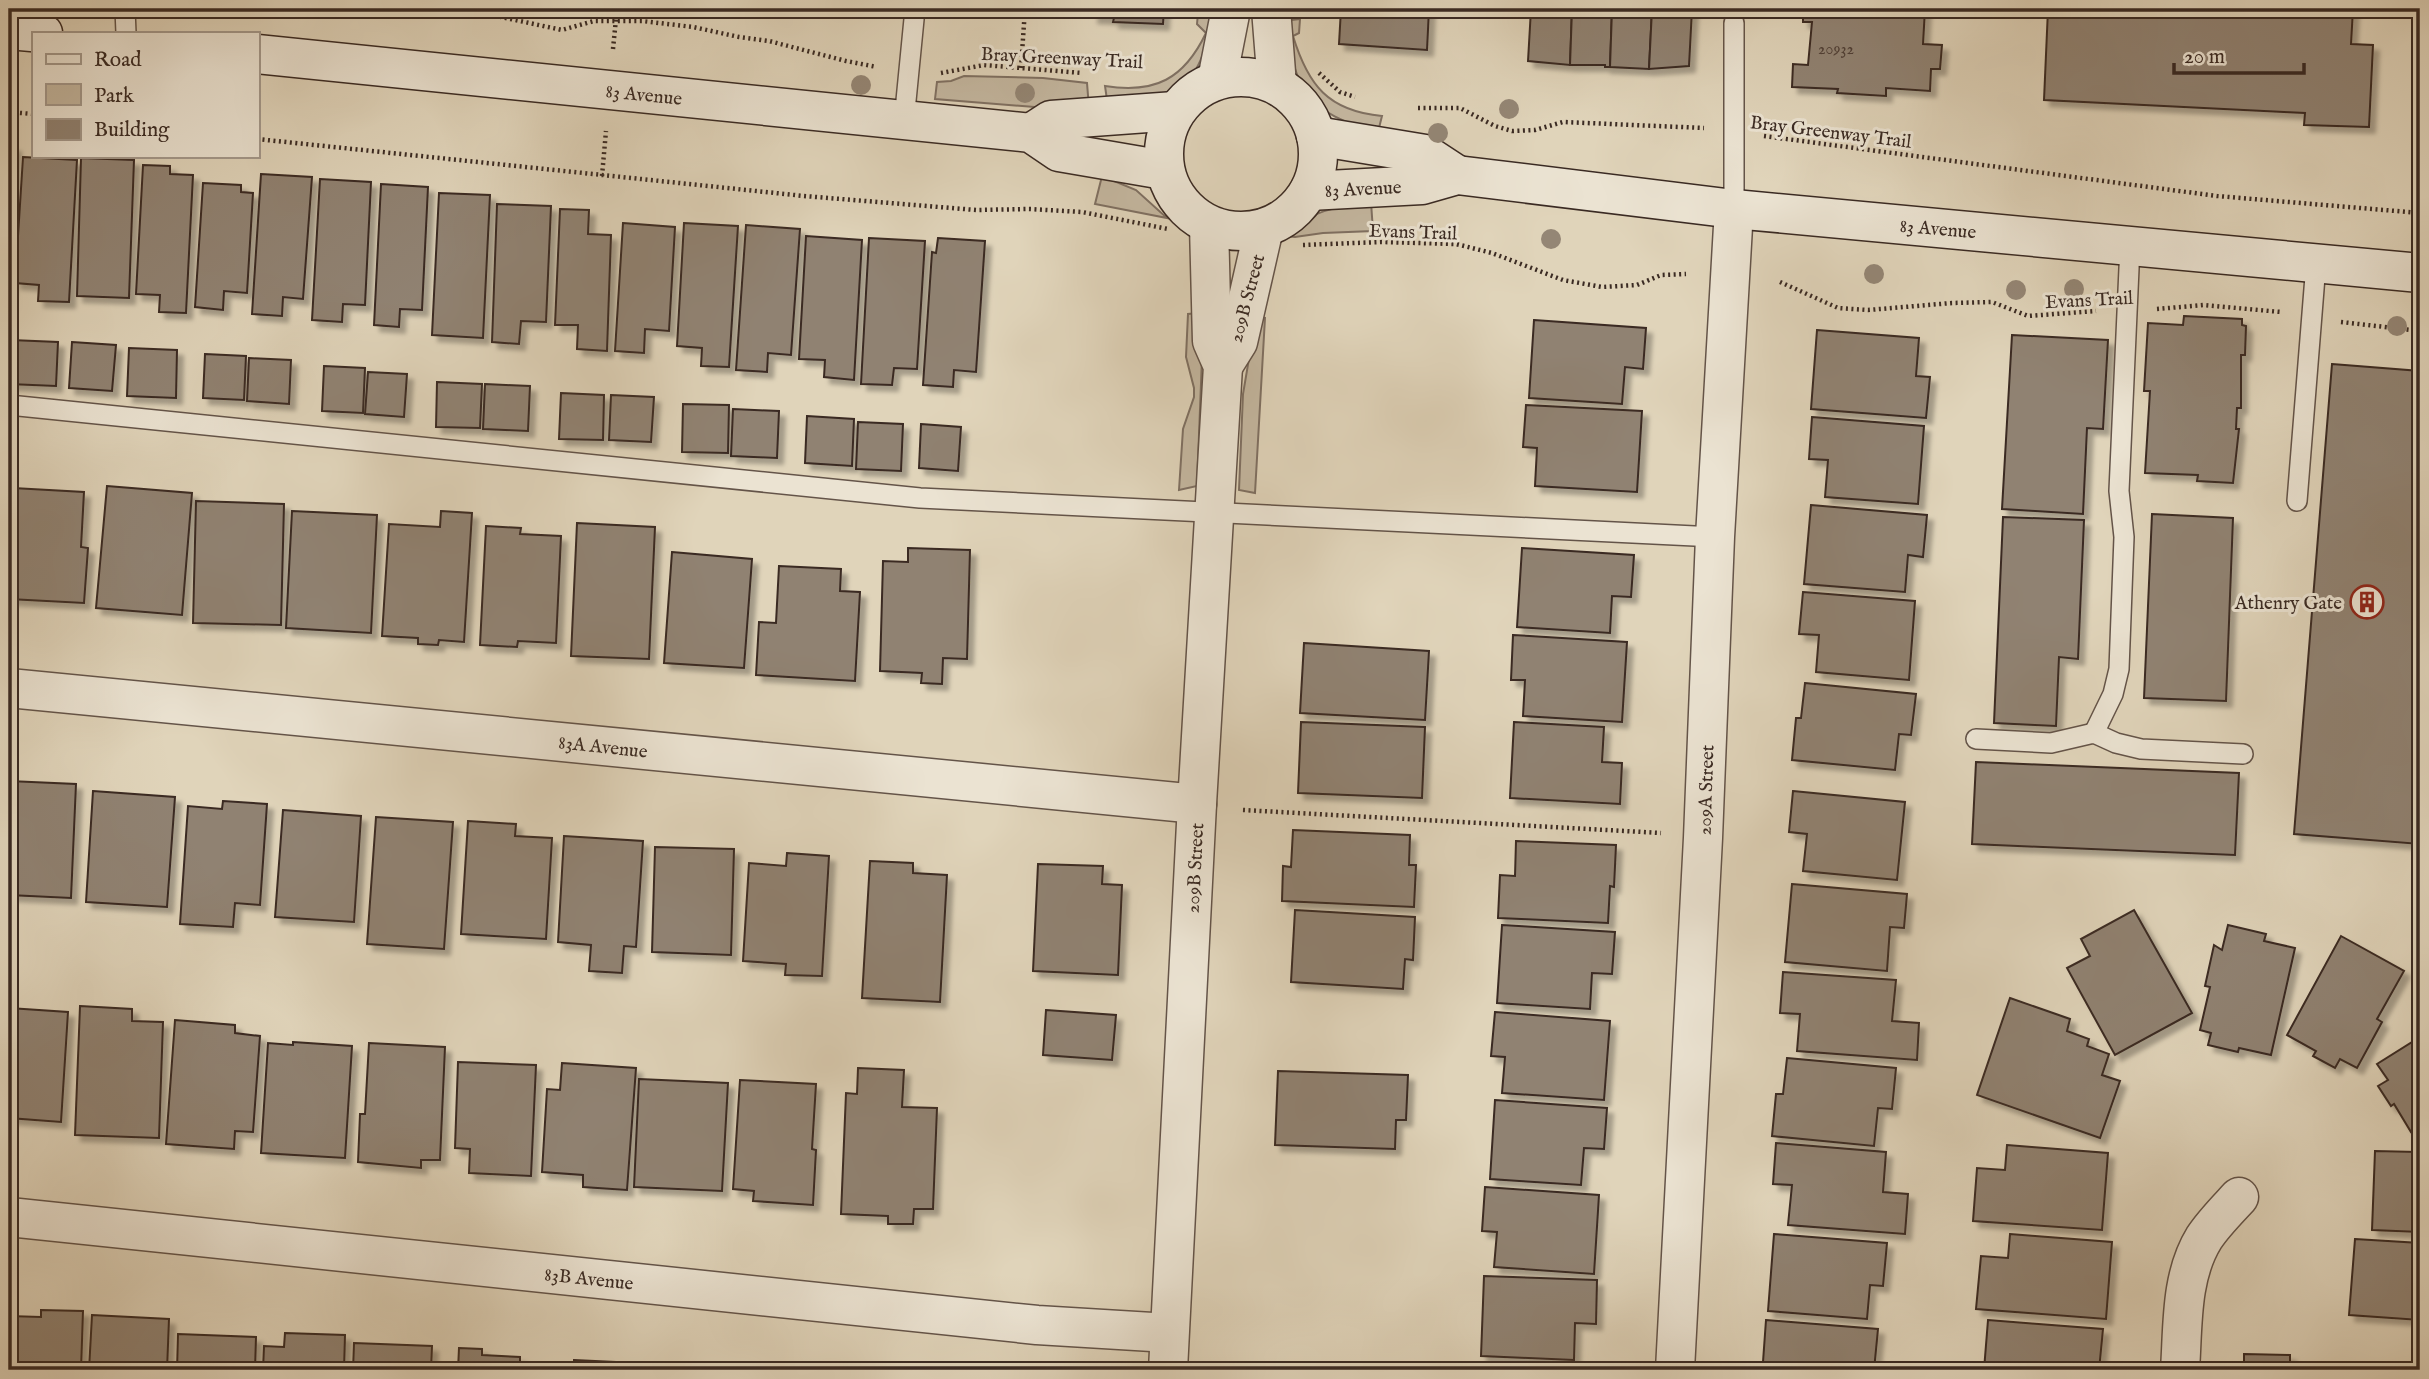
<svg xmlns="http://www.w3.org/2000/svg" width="2429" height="1379" viewBox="0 0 2429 1379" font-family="'IM FELL English',serif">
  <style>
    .green { fill: #c4b7a0; stroke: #7f7062; stroke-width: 2 }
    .building { fill: #908272; stroke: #3a2a23; stroke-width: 2; filter: url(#shadow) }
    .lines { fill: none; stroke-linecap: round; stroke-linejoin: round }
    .lane-casing { stroke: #645449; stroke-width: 22 }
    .street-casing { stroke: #645449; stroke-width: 41 }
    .secondary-casing { stroke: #3a2a23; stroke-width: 41 }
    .path { stroke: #3a2a23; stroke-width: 4.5; stroke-dasharray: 2 3.5; stroke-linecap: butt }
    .lane { stroke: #ebe3d2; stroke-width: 19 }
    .street { stroke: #ebe3d2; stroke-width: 38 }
    .secondary { stroke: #ebe3d2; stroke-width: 38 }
    .tree { fill: #948675 }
    .labels { text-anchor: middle; stroke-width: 6; stroke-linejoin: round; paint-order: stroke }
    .number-label { font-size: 16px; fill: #504037 }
    .street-label { font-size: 19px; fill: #3a2a23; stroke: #ebe3d2 }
    .poi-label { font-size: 19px; fill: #3a2a23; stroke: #ebe3d2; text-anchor: end }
  </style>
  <defs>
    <filter id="shadow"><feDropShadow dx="6" dy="6" stdDeviation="2" flood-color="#0004"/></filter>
  </defs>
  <rect width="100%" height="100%" fill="#e0d4ba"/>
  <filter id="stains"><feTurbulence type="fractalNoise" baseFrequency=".00286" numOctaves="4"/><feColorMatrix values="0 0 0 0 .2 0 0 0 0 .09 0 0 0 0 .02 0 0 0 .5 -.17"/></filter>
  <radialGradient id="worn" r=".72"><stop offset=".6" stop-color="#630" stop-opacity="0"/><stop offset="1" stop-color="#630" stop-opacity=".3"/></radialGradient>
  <g class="green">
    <path d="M1198,13L1215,18C1206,48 1197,87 1162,98C1145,103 1125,104 1108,107L1105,86C1155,94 1184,79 1206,33L1197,24Z"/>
    <path d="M1300,19L1299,33L1293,36C1308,85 1328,111 1382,116L1378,132C1306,113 1296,90 1284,21Z"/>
    <path d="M964,76L1043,78L1087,83L1089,108H1047L935,99L937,82L951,81Z"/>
    <path d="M1102,176L1136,190L1167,218L1095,204Z"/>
    <path d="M1371,202L1373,231L1323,233L1295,237L1284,236C1308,211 1338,206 1371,202Z"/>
    <path d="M1198,313L1202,358L1197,486L1179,490L1183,429L1194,397V388L1186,357L1188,314Z"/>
    <path d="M1256,317L1265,318L1255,493L1239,490L1243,394Z"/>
  </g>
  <g class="building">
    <path d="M1093,9H1164L1163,24L1113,22L1114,18L1092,17Z"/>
    <path d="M1341,9H1429L1427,50L1339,44Z"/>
    <path d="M1531,9H1572L1570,65L1528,61Z"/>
    <path d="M1572,9H1612L1610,67H1605V65H1570Z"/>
    <path d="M1612,9H1652L1649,69L1610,67Z"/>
    <path d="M1652,9H1692L1689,66L1649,69Z"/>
    <path d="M1803,9H1925L1923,44L1942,45L1940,69H1931L1930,91L1886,88V96L1837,93L1838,89L1792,87L1793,64L1808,65L1812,22H1803Z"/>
    <path d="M2048,9H2353L2351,44L2373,45L2369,127L2304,125L2305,113L2044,100Z"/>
    <path d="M9,146H15L10,290H9Z"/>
    <path d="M23,157L77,160L69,302L38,301L39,285L15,283Z"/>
    <path d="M81,158L134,160L129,298L77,296Z"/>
    <path d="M143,165L170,166V174L193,175L186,313L159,312L160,295L136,294Z"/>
    <path d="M261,174L312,177L303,299L283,297L282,316L252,314Z"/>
    <path d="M320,179L371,182L365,305L343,304L342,322L312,320Z"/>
    <path d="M203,183L241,185V192L253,193L247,293L224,291L223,310L195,307Z"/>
    <path d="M381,184L428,187L422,310L400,309L399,327L374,325Z"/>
    <path d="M439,193L490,195L483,338L432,335Z"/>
    <path d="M497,204L551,206L546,322L521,321L519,344L492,342Z"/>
    <path d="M560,209L589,210L588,234L611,235L607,351L577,349L578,325H555Z"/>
    <path d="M623,223L675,227L669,331L645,329L644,353L615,351Z"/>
    <path d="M684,223L738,226L729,367L701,366L702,348L677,346Z"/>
    <path d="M746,225L800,229L791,355L768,353L767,372L736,370Z"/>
    <path d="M806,236L862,240L854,380L824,377L825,360L799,359Z"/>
    <path d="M869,238L925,241L917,369L894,368L892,385L861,384Z"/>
    <path d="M938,238L985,241L976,372L954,370L953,387L923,385L932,252L936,253Z"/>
    <path d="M2184,316L2242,319V325L2246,326L2245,355H2241V408H2237L2236,429H2239L2233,483L2197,481L2198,475L2145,473L2150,391H2144L2148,323L2183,325Z"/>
    <path d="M1534,320L1646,328L1643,369L1625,367L1622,404L1529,398Z"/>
    <path d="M1817,330L1919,338L1916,376L1930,377L1926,418L1811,409Z"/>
    <path d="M2012,335L2108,340L2103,429L2087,428L2083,514L2002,509Z"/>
    <path d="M11,340L58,342L56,386L9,384Z"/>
    <path d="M72,342L116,345L112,391L69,388Z"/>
    <path d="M129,348L177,350L176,398L127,396Z"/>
    <path d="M205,354L246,356L244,400L203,398Z"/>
    <path d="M249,358L291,360L289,404L247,401Z"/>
    <path d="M2332,364L2420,371V844L2294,834Z"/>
    <path d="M324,366L365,368L363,413L322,411Z"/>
    <path d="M368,372L407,374L404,417L365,414Z"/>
    <path d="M437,382L482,384L480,428L436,427Z"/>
    <path d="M485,384L530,386L528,431L483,429Z"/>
    <path d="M561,393L604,395L603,440L559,439Z"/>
    <path d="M611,395L654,397L651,442L609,440Z"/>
    <path d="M683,404L729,405L728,453L682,452Z"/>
    <path d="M1526,405L1642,411L1637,492L1535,486L1537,448L1523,447Z"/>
    <path d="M733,409L779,411L777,458L731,456Z"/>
    <path d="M807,416L854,419L852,466L805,463Z"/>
    <path d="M1812,417L1924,426L1918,504L1825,497L1828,460L1809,459Z"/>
    <path d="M858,422L903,424L901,471L856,469Z"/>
    <path d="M921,424L961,427L958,471L919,468Z"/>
    <path d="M107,486L192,493L182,615L96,608Z"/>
    <path d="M13,488L84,492L81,547L88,548L84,603L9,599Z"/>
    <path d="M196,501L284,504L281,625L193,623Z"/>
    <path d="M1811,505L1927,515L1923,557L1908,555L1905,592L1804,584Z"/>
    <path d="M292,511L377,515L371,633L286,628Z"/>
    <path d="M441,511L472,513L464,642L439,640L438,645L418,644V638L382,636L389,524L440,527Z"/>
    <path d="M2152,514L2233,518L2226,701L2144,698Z"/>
    <path d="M2003,517L2084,520L2078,659L2059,657L2056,726L1994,723Z"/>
    <path d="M577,523L655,527L649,659L571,656Z"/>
    <path d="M486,526L521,528L520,534L561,536L556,643L518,641L517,647L480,645Z"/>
    <path d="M908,548L970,550L967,659L943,658L942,684L921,683L922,673L880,671L883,561L908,562Z"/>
    <path d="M1522,548L1634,555L1631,597L1612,596L1610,633L1517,627Z"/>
    <path d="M672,552L752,559L744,668L664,663Z"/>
    <path d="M779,566L841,569L840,591L860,592L855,681L756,675L759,622L776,623Z"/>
    <path d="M1803,592L1915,601L1909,680L1816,672L1819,635L1799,634Z"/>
    <path d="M1513,635L1627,642L1622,722L1523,716L1525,680H1511Z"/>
    <path d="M1304,643L1429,651L1425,720L1300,713Z"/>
    <path d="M1805,683L1916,694L1911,735L1899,734L1895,770L1792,760L1796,718H1801Z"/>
    <path d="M1301,722L1425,727L1422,798L1298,793Z"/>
    <path d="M1514,722L1604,727L1602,762L1622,763L1620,804L1510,798Z"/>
    <path d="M1976,762L2239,773L2235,855L1972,844Z"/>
    <path d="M9,781L76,784L71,898L9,895Z"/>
    <path d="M93,791L175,797L167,907L86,902Z"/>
    <path d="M1793,791L1905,802L1897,880L1803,871L1807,834L1789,832Z"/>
    <path d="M223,801L267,804L260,905L235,903L233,927L180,924L188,806L222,809Z"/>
    <path d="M283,810L361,816L354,922L275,917Z"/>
    <path d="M376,817L453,822L444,949L367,944Z"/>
    <path d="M468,821L516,824L515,836L552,838L546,939L461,934Z"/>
    <path d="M1293,830L1410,835L1409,865H1416L1414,907L1282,901L1283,866L1291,867Z"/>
    <path d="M564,836L643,841L636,947L624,946L622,973L589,971L591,945L558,942Z"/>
    <path d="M1516,841L1616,845L1614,887L1610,886L1608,923L1498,918L1500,875L1515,876Z"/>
    <path d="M655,847L734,849L731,955L652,952Z"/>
    <path d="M787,853L829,856L822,976L785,975L786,964L743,961L749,863L786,866Z"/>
    <path d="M870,861L913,863V873L947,875L940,1002L862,998Z"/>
    <path d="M1038,864L1103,866L1102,884L1122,885L1118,975L1033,971Z"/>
    <path d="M1792,884L1907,894L1904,928L1890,927L1887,971L1785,962Z"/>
    <path d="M1295,910L1415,917L1413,960L1405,959L1403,989L1291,982Z"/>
    <path d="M2134,910L2192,1013L2115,1055L2067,968L2090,956L2081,939Z"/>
    <path d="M1502,925L1615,932L1612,974L1592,973L1590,1009L1497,1003Z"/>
    <path d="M2228,925L2266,934L2264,941L2295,948L2271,1055L2239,1048L2238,1052L2208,1045L2211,1033L2200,1030L2210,987L2205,986L2214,945L2222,950Z"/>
    <path d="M2341,936L2404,971L2377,1019L2382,1022L2357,1068L2340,1059L2335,1068L2313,1056L2316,1051L2287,1035Z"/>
    <path d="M1783,972L1896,980L1892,1021L1919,1023L1917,1060L1797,1051L1800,1014L1780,1013Z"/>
    <path d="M2010,998L2070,1019L2067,1031L2089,1039L2087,1046L2109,1054L2102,1075L2120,1081L2100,1138L1977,1095Z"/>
    <path d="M80,1006L132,1009V1021L163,1022L159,1138L75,1135Z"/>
    <path d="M9,1008L68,1012L61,1122L9,1118Z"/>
    <path d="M1046,1010L1116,1015L1112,1060L1043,1055Z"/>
    <path d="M1495,1012L1610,1021L1604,1100L1502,1093L1505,1057L1491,1056Z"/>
    <path d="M175,1020L235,1025V1033L260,1036L253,1132L235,1131L234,1149L166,1144Z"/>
    <path d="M2417,1039L2420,1044V1126L2411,1132L2394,1104L2391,1106L2378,1086L2388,1080L2377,1064Z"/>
    <path d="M293,1042L352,1046L345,1158L261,1153L268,1043L293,1045Z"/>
    <path d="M369,1043L445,1047L440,1160H421V1168L358,1162L360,1114H365Z"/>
    <path d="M1787,1058L1896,1068L1892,1109L1878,1108L1874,1146L1772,1136L1776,1094H1783Z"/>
    <path d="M458,1062L536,1065L531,1176L469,1173L470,1149L455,1148Z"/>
    <path d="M562,1063L636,1068L627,1190L583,1187V1175L542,1172L547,1089L560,1090Z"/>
    <path d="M858,1068L904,1070L902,1107L937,1108L933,1209H914L913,1224H888V1216L841,1214L846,1093L857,1094Z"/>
    <path d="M1278,1071L1408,1075L1406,1120H1396L1395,1149L1275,1145Z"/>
    <path d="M639,1079L728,1083L722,1191L634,1187Z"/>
    <path d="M740,1080L816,1084L812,1149L816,1150L813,1205L753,1201L754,1191L733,1189Z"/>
    <path d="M1495,1100L1607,1108L1604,1149L1584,1148L1581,1185L1490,1179Z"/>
    <path d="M2418,1139H2420V1232L2372,1230L2375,1151L2418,1152Z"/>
    <path d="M1776,1143L1886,1152L1883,1192L1908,1194L1905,1234L1788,1225L1792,1185L1773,1184Z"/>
    <path d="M2007,1145L2108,1153L2102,1230L1973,1221L1977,1168L2005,1170Z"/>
    <path d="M1485,1187L1599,1195L1594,1274L1494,1267L1497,1232L1482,1231Z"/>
    <path d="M1774,1234L1887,1243L1883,1286L1870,1285L1867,1319L1768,1311Z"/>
    <path d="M2010,1234L2112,1242L2106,1319L1976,1309L1981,1256L2008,1258Z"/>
    <path d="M2355,1239L2420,1243V1320L2349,1315Z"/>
    <path d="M1484,1276L1597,1280L1596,1324L1575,1323L1574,1360L1481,1356Z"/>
    <path d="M41,1310L83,1311L81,1370H9V1316L41,1317Z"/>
    <path d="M92,1315L169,1319L167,1370H89Z"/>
    <path d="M1766,1320L1878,1329L1874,1370H1781L1782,1363L1763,1362Z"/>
    <path d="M1988,1320L2103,1329L2099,1370H1984Z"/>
    <path d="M285,1333L345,1335L344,1370H263L264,1346L284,1347Z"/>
    <path d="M178,1334L256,1337L255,1370H177Z"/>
    <path d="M354,1343L432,1346L431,1370H353Z"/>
    <path d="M459,1348L482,1349V1355L520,1357V1370H458Z"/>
    <path d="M2244,1354L2290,1355V1370H2244Z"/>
    <path d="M574,1360L615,1362L614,1370H574Z"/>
    <path d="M1478,1362L1592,1369V1370H1477Z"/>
  </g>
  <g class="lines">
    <defs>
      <g id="lane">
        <path d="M125,9L126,33"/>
        <path d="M904,121L915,9"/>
        <path d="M1734,209V23"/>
        <path d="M9,405L920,498L1715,537"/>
        <path d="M2297,501L2316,264"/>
        <path d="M2094,733L2113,694L2119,669L2124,537L2119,491L2130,246"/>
        <path d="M1976,739L2051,743L2094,733L2116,743L2141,749L2243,754"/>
      </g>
      <g id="street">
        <path d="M1271,9L1277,85"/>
        <path d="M1217,80L1231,9"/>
        <path d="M1223,366L1238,342L1264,228"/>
        <path d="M9,688L1197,804"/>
        <path d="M9,1217L1037,1325L1169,1333"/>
        <path d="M1168,1370L1197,804L1223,366L1212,341L1209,225"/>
        <path d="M1675,1370L1703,838L1715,537L1734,209"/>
        <path d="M2180,1370C2183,1327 2180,1277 2204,1238C2213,1224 2227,1210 2239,1197"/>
      </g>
      <g id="secondary">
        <path d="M9,30L43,33"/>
        <path d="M257,54L1031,133L1059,152L1164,170"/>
        <circle cx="1241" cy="154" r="77"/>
        <path d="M1031,133L1051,120L1175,111"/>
        <path d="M1316,136L1425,154L1457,175"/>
        <path d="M1309,191L1422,185L1457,175L1734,209L2420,273"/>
      </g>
    </defs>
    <use href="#lane" class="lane-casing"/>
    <use href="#street" class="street-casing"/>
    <use href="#secondary" class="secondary-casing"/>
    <g class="path">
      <path d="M263,9L297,12L333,9"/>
      <path d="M434,9L487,14L562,30L594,21H642L693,27L739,37L769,41L846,61L877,67"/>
      <path d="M613,49L617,9"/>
      <path d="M1021,68L1025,9"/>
      <path d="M941,73L984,65L1082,73"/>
      <path d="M1319,73L1340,92L1355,97"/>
      <path d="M1418,108H1460L1495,126L1512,131L1535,130L1563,122L1704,128"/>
      <path d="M9,112L33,114"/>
      <path d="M1764,136L2217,196L2420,213"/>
      <path d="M257,139L804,196L976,210L1029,209L1082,212L1168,229"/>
      <path d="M602,176L606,131"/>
      <path d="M1303,245L1381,242L1456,244L1492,253L1563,280L1602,287L1637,285L1661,275L1686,274"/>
      <path d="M1780,282L1838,308L1868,310L1952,303L1992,302L2028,316L2096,311"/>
      <path d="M2157,309L2204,305L2281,312"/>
      <path d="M2341,322L2420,331"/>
      <path d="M1243,810L1661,833"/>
    </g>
    <use href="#lane" class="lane"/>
    <use href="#street" class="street"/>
    <use href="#secondary" class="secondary"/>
  </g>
  <g class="tree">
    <circle cx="861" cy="85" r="10"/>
    <circle cx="1025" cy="93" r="10"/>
    <circle cx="1509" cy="109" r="10"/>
    <circle cx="1438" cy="133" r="10"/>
    <circle cx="1551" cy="239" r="10"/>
    <circle cx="1874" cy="274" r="10"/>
    <circle cx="2074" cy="289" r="10"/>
    <circle cx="2016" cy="290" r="10"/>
    <circle cx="2397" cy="326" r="10"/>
  </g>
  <defs>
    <symbol id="building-ring" viewBox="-11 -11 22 22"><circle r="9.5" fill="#ebe3d2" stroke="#8f2418" stroke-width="1.5"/><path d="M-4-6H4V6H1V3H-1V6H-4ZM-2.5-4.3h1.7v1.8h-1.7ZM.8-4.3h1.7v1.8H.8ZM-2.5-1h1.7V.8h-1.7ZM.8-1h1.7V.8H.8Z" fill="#8f2418"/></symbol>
  </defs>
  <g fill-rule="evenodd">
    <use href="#building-ring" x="2348" y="583" width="38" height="38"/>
  </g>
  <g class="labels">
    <g class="number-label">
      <text x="1836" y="54">20932</text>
    </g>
    <g class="street-label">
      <text transform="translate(1062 57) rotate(3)" y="7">Bray Greenway Trail</text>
      <text transform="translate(644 94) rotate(6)" y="7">83 Avenue</text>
      <text transform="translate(1831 131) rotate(7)" y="7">Bray Greenway Trail</text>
      <text transform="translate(1363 188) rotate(-3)" y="7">83 Avenue</text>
      <text transform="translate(1938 228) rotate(5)" y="7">83 Avenue</text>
      <text transform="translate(1413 231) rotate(2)" y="7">Evans Trail</text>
      <text transform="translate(1246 298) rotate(-75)" y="7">209B Street</text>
      <text transform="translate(2089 299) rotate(-3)" y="7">Evans Trail</text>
      <text transform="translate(603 746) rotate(6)" y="7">83A Avenue</text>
      <text transform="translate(1705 790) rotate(-88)" y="7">209A Street</text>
      <text transform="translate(1194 868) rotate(-87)" y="7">209B Street</text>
      <text transform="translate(589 1278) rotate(6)" y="7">83B Avenue</text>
    </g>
    <g class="poi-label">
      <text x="2342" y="609">Athenry Gate</text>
    </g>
  </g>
  <rect width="2429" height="1379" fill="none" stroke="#e0d4ba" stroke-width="35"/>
  <rect x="10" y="10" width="2408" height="1358" fill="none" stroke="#3a2a23" stroke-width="3.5"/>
  <rect x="18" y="18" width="2394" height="1344" fill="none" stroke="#3a2a23" stroke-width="2"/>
  <rect x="32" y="32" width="228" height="126" fill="#ebe3d2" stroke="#a4998c" stroke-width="2"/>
  <rect x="46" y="54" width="35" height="10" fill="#ebe3d2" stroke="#a4998c" stroke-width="2"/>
  <text x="94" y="66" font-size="21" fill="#3a2a23">Road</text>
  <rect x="46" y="84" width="35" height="21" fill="#c4b7a0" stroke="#a4998c" stroke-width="2"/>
  <text x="94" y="102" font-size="21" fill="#3a2a23">Park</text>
  <rect x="46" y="119" width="35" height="21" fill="#908272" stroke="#a4998c" stroke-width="2"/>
  <text x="94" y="136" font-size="21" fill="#3a2a23">Building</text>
  <path d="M2174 63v10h130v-10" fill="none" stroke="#3a2a23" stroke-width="3.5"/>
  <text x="2184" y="63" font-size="21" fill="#3a2a23" stroke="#ebe3d2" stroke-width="5" paint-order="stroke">20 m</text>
  <rect width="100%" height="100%" filter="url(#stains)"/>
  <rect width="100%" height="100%" fill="url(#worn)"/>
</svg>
